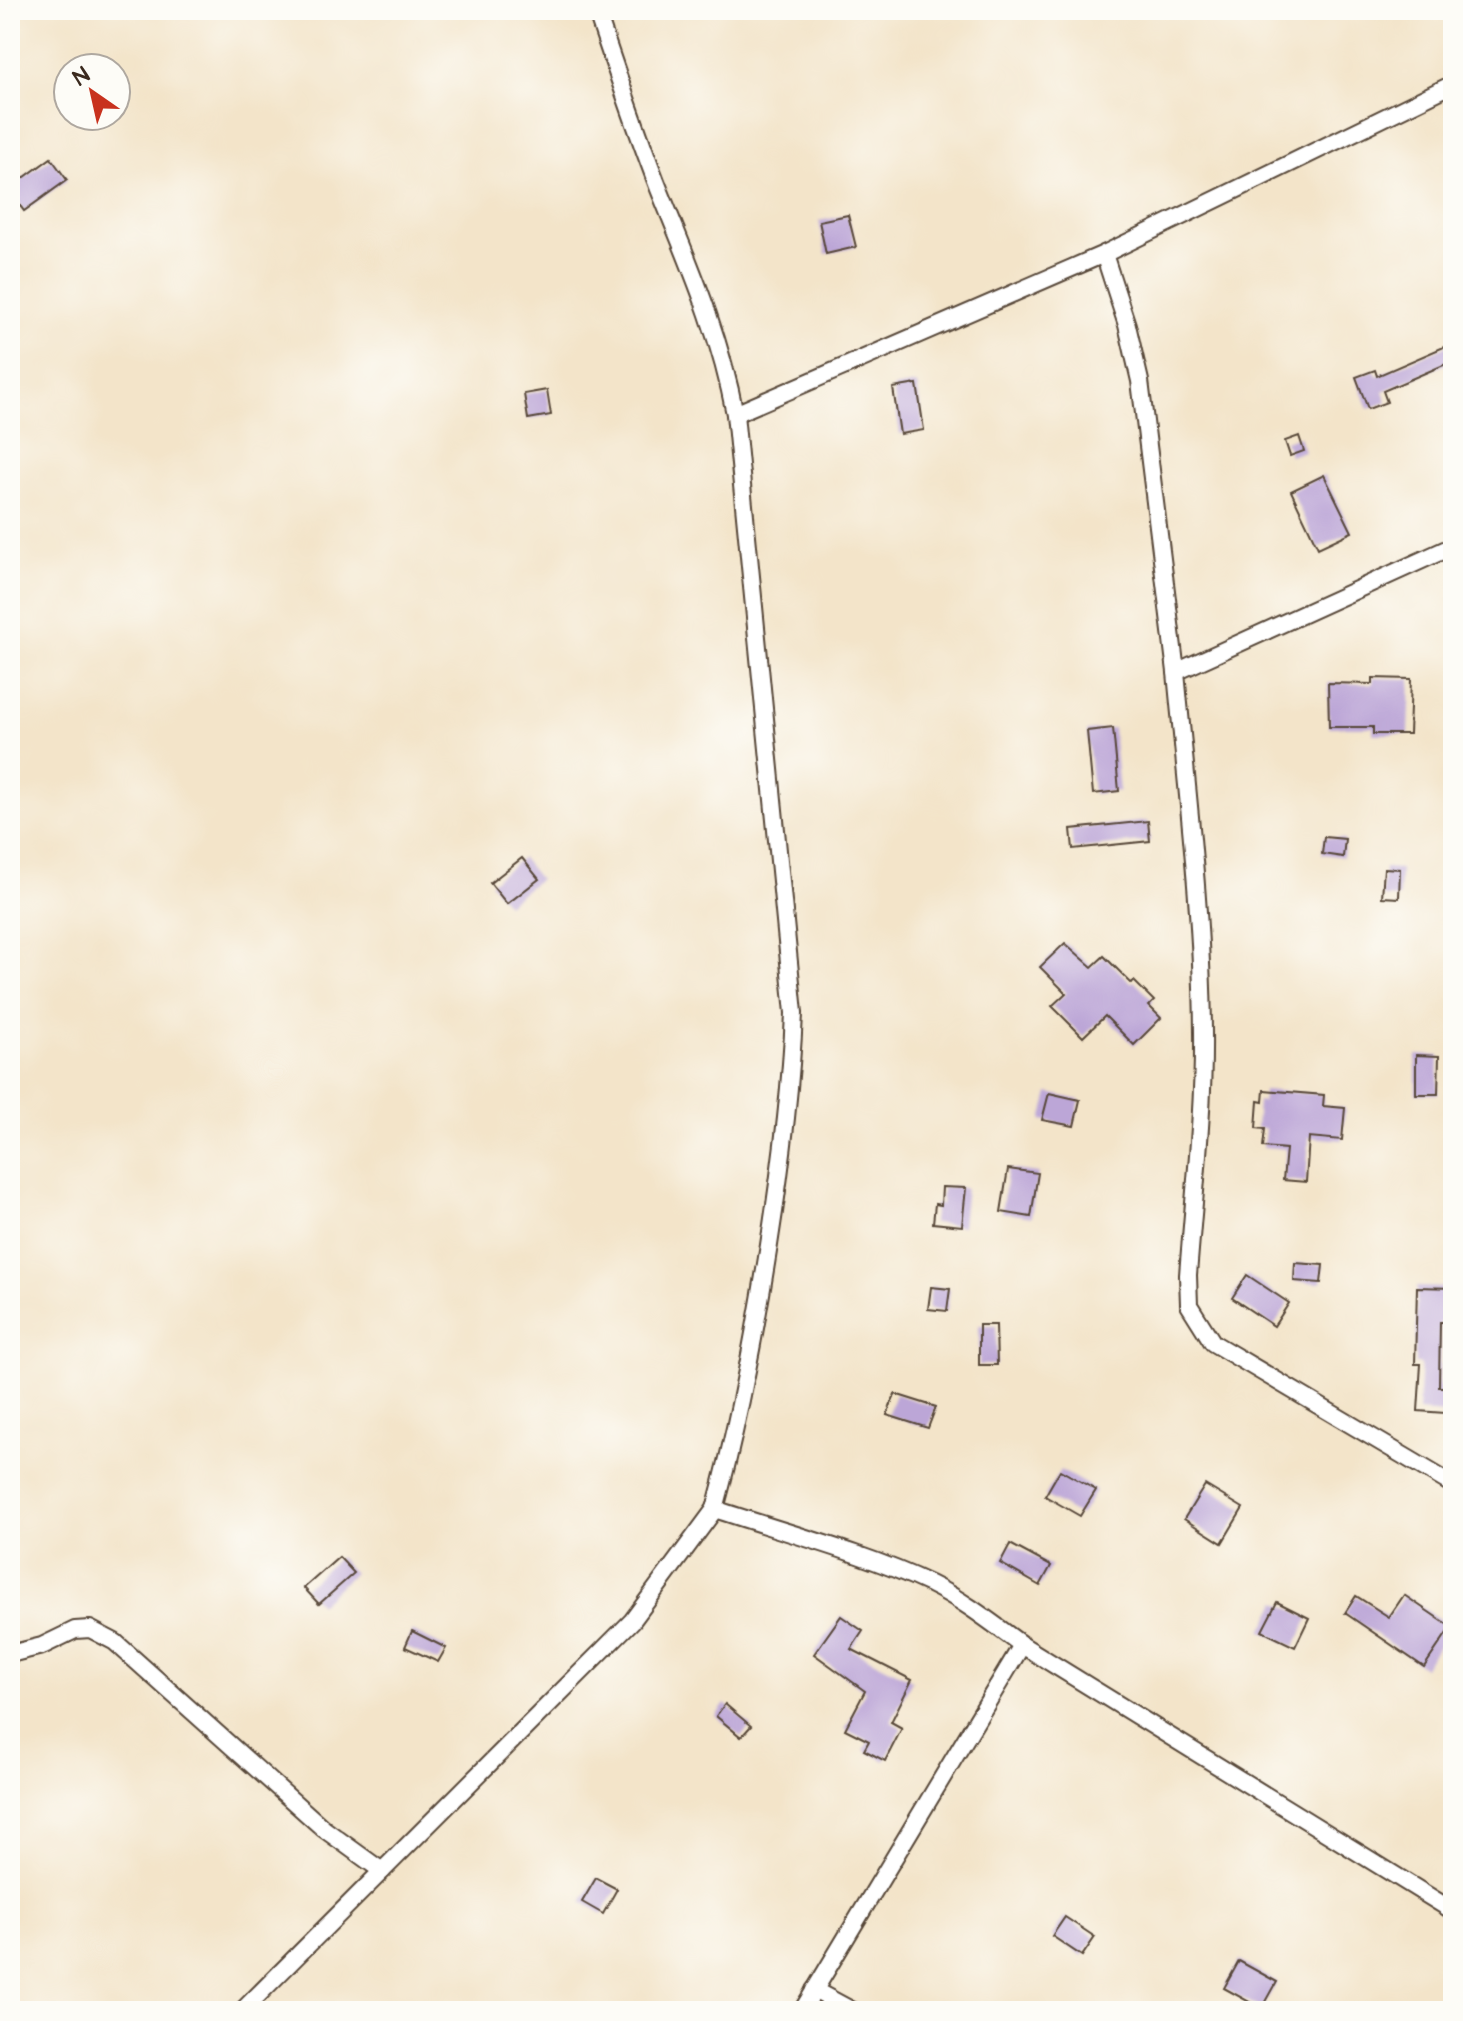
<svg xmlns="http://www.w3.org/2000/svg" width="1463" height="2021" viewBox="0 0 1463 2021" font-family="'Architects Daughter',sans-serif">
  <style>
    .building { fill: #bca6d7 }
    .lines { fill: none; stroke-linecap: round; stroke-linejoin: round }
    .minor-casing { stroke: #574638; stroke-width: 20 }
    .minor { stroke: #fff; stroke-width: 16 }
  </style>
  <rect width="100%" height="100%" fill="#fdfcf7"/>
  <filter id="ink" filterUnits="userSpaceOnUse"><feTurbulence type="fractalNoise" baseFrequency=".0125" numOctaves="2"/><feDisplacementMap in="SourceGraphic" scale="16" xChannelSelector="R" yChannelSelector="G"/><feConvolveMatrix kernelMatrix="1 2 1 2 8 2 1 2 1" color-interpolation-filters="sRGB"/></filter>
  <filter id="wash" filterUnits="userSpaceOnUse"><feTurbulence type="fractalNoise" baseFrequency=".006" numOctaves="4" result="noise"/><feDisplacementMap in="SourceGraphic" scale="32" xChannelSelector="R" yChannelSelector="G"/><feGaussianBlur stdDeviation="1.8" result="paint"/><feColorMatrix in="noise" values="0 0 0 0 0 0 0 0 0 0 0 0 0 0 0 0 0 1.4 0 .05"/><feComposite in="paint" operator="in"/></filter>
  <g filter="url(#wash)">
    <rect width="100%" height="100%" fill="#f3e4c9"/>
    <g id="blocks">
      <g class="building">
        <path d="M51,158L67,180L24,211L10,192V188Z"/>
        <path d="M848,215L856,247L826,254L819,221Z"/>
        <path d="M1453,343V361L1383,391L1387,402L1368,409L1356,377L1375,370L1377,376Z"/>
        <path d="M917,384L924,430L900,434L893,388Z"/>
        <path d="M547,390L551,415L528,419L524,394Z"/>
        <path d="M1299,436L1304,451L1290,456L1285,441Z"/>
        <path d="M1324,475L1352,532L1318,548L1291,491Z"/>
        <path d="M1373,678L1411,679L1409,734H1373V727H1329L1328,683L1373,684Z"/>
        <path d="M1113,728L1119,791L1093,794L1087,731Z"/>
        <path d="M1148,821L1150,841L1073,849L1071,829Z"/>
        <path d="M1324,837L1345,839L1343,857L1322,854Z"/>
        <path d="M522,858L539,879L507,904L490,883Z"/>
        <path d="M1384,868L1400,869L1399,898L1382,897Z"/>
        <path d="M1065,943L1092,967L1104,956L1131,983L1134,981L1154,1001L1149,1006L1161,1018L1134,1045L1105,1016L1083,1037L1052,1006L1066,993L1040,967Z"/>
        <path d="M1416,1055L1439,1056L1438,1094H1416Z"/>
        <path d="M1264,1090L1324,1095L1323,1106L1345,1108L1342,1140L1309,1137L1306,1182L1283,1180L1286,1149L1263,1147L1265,1129L1256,1128L1258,1101L1263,1102Z"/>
        <path d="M1049,1093L1080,1100L1074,1126L1042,1120Z"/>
        <path d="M1008,1169L1038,1173L1031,1217L1001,1212Z"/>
        <path d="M942,1187L966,1188L962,1226L933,1223L935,1204L941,1205Z"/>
        <path d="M1295,1263L1323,1265L1321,1283L1294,1281Z"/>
        <path d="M1247,1275L1289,1303L1274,1326L1232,1298Z"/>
        <path d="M931,1287L950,1289L947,1311L928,1309Z"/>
        <path d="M1417,1287L1453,1288V1322H1440L1439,1387H1447L1445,1413L1418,1411L1421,1364H1415Z"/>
        <path d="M979,1325H996L997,1365H979Z"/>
        <path d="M895,1394L936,1407L928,1428L887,1415Z"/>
        <path d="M1060,1470L1096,1490L1080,1516L1045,1496Z"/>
        <path d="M1205,1485L1243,1508L1222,1543L1184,1519Z"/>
        <path d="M1010,1544L1051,1566L1040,1586L1000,1563Z"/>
        <path d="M339,1557L354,1573L319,1604L304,1588Z"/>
        <path d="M1404,1595L1451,1627L1424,1667L1345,1613L1356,1596L1389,1617Z"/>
        <path d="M1277,1602L1309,1618L1295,1647L1262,1631Z"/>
        <path d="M841,1616L863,1631L851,1649L912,1680L891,1722L902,1728L885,1761L864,1750L869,1741L845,1729L865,1691L814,1654Z"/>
        <path d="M412,1631L446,1648L438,1662L405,1647Z"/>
        <path d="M725,1704L751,1726L741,1737L716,1716Z"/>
        <path d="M596,1878L617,1889L603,1914L582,1902Z"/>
        <path d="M1065,1917L1095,1937L1082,1956L1052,1936Z"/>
        <path d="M1239,1961L1277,1982L1262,2009L1224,1988Z"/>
      </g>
    </g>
  </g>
  <g filter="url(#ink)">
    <use href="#blocks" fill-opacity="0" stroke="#574638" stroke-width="2"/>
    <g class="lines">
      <defs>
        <g id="minor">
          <path d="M596,10C616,70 636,130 659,189C690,266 719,331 735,414L794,1013C791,1092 781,1168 769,1245C755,1334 739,1422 715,1509C783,1532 865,1553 930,1584C963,1600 992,1623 1022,1645L1453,1911"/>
          <path d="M1104,254L1127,325L1140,381L1176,672"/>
          <path d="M735,414L1104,254L1453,84"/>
          <path d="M1453,546L1176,672C1187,792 1202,912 1203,1032C1204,1113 1194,1194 1188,1275L1189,1305L1213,1343L1453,1485"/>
          <path d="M10,1654L42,1646L75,1630L90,1629L115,1642L324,1829L382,1871"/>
          <path d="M814,1990L853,2011"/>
          <path d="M242,2011L632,1621L715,1509"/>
          <path d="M802,2011L1022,1645"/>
        </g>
      </defs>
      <use href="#minor" class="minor-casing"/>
      <use href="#minor" class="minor"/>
    </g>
  </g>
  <rect width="1463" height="2021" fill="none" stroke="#fdfcf7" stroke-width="40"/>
  <g transform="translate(92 92) rotate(326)"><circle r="38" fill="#fdfcf7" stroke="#afa8a0" stroke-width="2"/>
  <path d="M0-6L14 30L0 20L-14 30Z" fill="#c8321e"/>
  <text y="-12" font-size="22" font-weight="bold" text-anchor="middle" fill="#3b2a1e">N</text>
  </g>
</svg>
